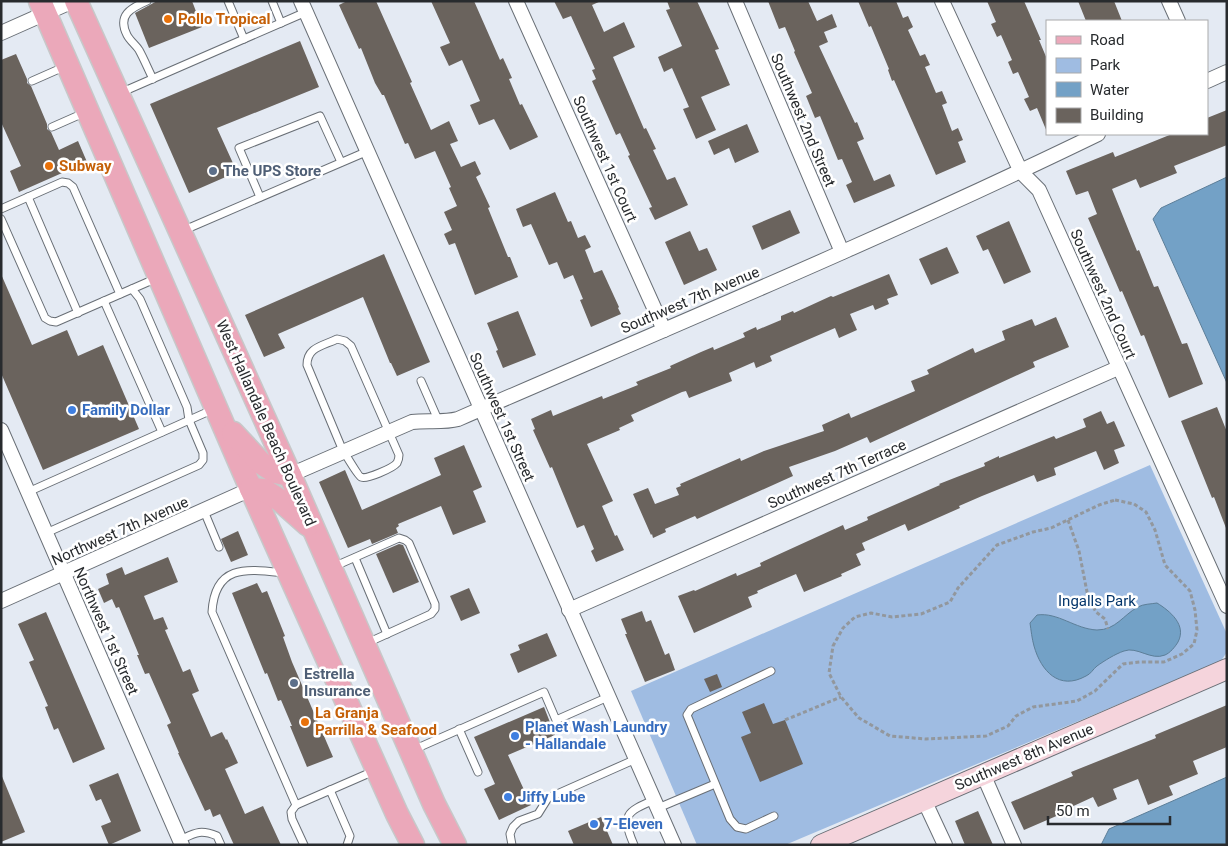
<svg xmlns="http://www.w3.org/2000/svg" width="1228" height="846" viewBox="0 0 1228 846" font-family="Roboto,sans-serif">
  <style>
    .green { fill: #9fbce2 }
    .water { fill: #73a1c6; stroke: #5c7e98 }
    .building { fill: #6a635d }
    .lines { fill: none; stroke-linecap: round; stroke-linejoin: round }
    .lane-casing { stroke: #696f76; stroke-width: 9 }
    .street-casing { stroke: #696f76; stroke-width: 16 }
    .secondary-casing { stroke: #696f76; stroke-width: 22 }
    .primary-casing { stroke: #c7c8c9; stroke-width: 25 }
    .path { stroke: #92979d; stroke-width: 3; stroke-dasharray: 4 2.5; stroke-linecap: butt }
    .lane { stroke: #fff; stroke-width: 7 }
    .street { stroke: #fff; stroke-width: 14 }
    .secondary { stroke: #f5d4dc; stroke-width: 20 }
    .primary { stroke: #eba8ba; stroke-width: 22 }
    .food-dot { fill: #e8710a; stroke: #fff; stroke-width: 2 }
    .service-dot { fill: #5c6f8a; stroke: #fff; stroke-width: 2 }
    .shop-dot { fill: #3f7fe0; stroke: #fff; stroke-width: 2 }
    .labels { text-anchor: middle; stroke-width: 5; stroke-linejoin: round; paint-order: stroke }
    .food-label { font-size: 15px; font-weight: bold; fill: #c56008; stroke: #fff; text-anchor: start }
    .street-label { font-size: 15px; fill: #282b2e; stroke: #fff }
    .service-label { font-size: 15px; font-weight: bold; fill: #4e5e75; stroke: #fff; text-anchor: start }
    .shop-label { font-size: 15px; font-weight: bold; fill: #366cbe; stroke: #fff; text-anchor: start }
    .park-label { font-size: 15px; fill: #05366b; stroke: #fff }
  </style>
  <rect width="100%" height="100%" fill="#e4eaf3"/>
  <path class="green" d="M1150,465L1227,634V652L1221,661L785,845H697L631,691Z"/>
  <g class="water">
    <path d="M1227,177V383L1153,219L1161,208Z"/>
    <path d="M1157,603C1170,611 1187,625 1178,642C1175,647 1170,653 1165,655C1151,661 1137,646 1124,651C1115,654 1104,661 1097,666C1093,669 1091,674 1086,676C1059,691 1041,671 1034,646C1032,639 1031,630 1030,623L1037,615C1058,612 1075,629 1097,630C1116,630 1123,615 1138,607C1143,604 1151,604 1157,603Z"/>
    <path d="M1227,777V845H1101L1109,829Z"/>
  </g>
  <g class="building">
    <path d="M157,1H192L202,27L149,48L135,13Z"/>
    <path d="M347,1H376L412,82L410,83L431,130L449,121L458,141L450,144L461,167L475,161L481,174L476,177L490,207L488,208L508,257H510L518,277L475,295L455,243L449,245L444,234L452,230L444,212L457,206L449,188L451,187L435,151L415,159L408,143L405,144L384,95H382L375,83L361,48L359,49L339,5Z"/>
    <path d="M431,1H474L500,60L503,58L512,78L509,79L520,105L522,104L538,137L510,150L494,119L479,125L470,105L480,101L462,60L449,66L440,47L450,43Z"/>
    <path d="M554,1H601L592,5L604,32L624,22L635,47L613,57L644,129L646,128L656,149L653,150L667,180L675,177L688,205L655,220L649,208L652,207L628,156L630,155L620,133L616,135L592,81L596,79L592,70L595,69L571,16L563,19Z"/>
    <path d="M667,1H697L719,49L715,50L730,85L701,97L716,130L696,139L683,109L689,107L672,68L664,72L658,57L682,46L666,10L670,9Z"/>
    <path d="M768,1H808L817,21L832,14L837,27L824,32L828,42L819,46L855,123L857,122L864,139L857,142L874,181L890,174L895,186L854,203L846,185L852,182L842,159L838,160L820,116L815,118L806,96L812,93L794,52L795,51L785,27L779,29Z"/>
    <path d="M858,1H896L903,18L908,16L913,27L908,30L920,56L925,54L930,65L925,67L936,93L942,91L947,103L942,105L952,131L958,128L963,140L958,142L966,162L936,175L894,80L892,81L888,70L889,69L871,26L869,27Z"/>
    <path d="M987,1H1024L1041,40H1039L1047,59V132L1037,108L1030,111L1024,99L1029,97L1018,72L1013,74L1008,62L1012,60L1001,35L997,37L991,24L996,22Z"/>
    <path d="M1078,1H1114L1122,21H1086Z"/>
    <path d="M300,41L319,87L217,128L237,172L189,193L150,104Z"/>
    <path d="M16,54L27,79V83L31,86L47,124V129L51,132L59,150L78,141L87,162L19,192L10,171L21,166L1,122V60Z"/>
    <path d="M1227,110V145L1174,166L1177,173L1140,188L1136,179L1112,189L1137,251L1139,250L1154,287L1158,286L1182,344L1187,343L1203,384L1169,398L1144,335L1141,336L1122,291L1120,292L1088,218L1097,214L1088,191L1076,195L1066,171L1113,152L1115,157L1172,134H1207V118Z"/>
    <path d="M747,124L759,152L735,163L729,148L714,155L708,141Z"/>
    <path d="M555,192L568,222L571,221L578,238L585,235L591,247L585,250L594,273L602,270L619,307L618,308L621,314L591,327L580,300L583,299L573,275L564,279L557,262L549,265L531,224L523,227L516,209Z"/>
    <path d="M790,210L800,233L762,250L752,226Z"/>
    <path d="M1009,221L1031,272L1004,284L988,249L983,251L976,236Z"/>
    <path d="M690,231L699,251L707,248L717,270L684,285L665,242Z"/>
    <path d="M947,247L959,273L931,285L919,259Z"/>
    <path d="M384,254L430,362L397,376L391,363H390L363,297L278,334L285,348L264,357L245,315Z"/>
    <path d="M1,274L32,345L67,330L78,356L103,345L139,429L43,470L1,373Z"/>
    <path d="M889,274L898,295L887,299L889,304L875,310L873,305L850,314L857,330L839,338L835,328L770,356L772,361L756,368L754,362L729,373L732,381L689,398L686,391L682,392L631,415L634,421L619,428L620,430L587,444L613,501L602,506L615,536L617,535L624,550L596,562L591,551L594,549L584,525L577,528L552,467L550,468L533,430L535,429L531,419L551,410L553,416L602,396L603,399L638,385L636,382L671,368L670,366L701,352L713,347L714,350L745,337L743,333L756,327L757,330L781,320V316L793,311L794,313L831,296L833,297Z"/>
    <path d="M518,311L536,355L503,368L496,351L498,350L487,323Z"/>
    <path d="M1056,317L1069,347L1033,362L1035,367L870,443L867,437L835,451L789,467L793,476L697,519L695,516L665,529L666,532L653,538L652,534L651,535L633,494L648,488L655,504L679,495L676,488L681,486L680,484L740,458L741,461L764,451L824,431L822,425L849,413L851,418L915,391L911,381L929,374L927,370L973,348L975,353L1005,340L1002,331L1032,319L1035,326Z"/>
    <path d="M1217,407L1227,432L1226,528L1214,497L1212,498L1181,421Z"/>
    <path d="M1101,411L1107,424L1114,421L1125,446L1114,450L1119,463L1104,470L1096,451L1054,468L1056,475L1037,482L1034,475L982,496L959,506L960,508L908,531L905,524L862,543L865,550L856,554L861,565L841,574L842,576L804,592L796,574L757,591L758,593L748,597L752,607L694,633L678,596L694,590L695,591L736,573L737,576L761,566L760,563L843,525L845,530L868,520L867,517L940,485L939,484L985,466L984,463L999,456V458L1054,436L1056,439L1086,427L1083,419Z"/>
    <path d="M464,445L482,487L473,491L486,522L453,535L441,506L398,524L399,526L396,528L398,533L372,544L370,539L348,548L319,482L345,470L362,510L441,475L434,458Z"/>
    <path d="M238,531L248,555L231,562L221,539Z"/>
    <path d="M399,544L403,545L419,582L393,593L376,554Z"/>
    <path d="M168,557L178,582L144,596L154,620L163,617L168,629L165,630L183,672L190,669L199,691L192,694L211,737L222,732L226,740L227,739L238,763L225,769L245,814L263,806L281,845H234L220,814L213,817L210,809L205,811L178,753H179L167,725L171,723L149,673L145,674L137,655H139L119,607L116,608L112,599L104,603L98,589L109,584L106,574L122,567L125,575Z"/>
    <path d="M257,583L262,593L267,591L285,636L283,637L292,662L333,757L307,767L290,726H292L281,700L278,701L267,673L265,674L232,593Z"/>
    <path d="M469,588L480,613L461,621L450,596Z"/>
    <path d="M642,611L646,622L651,620L665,655L669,653L675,670L645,682L625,634H627L621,619Z"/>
    <path d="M46,612L105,749L73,763L58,728L54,730L45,707L48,706L29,662L34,660L18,624Z"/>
    <path d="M547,633L557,656L518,673L510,654L520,650L518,645Z"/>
    <path d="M717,674L722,687L710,692L704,679Z"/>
    <path d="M764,703L773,724L785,720L803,764L760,782L741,737L751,733L742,712Z"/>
    <path d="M1227,705V747L1193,761L1198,774L1169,786L1173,795L1148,805L1138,779L1113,789L1117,799L1098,807L1093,797L1067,809L1068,811L1024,830L1011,802L1073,776L1071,772L1156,738L1155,735Z"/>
    <path d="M544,707L555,735L508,755L531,805L499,820L484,789L495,784L474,737Z"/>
    <path d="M118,773L141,831L109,845L101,826L111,822L101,799L96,801L89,785Z"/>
    <path d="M1,774L25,832L1,842Z"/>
    <path d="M978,811L993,845H965L955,821Z"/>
    <path d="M601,817L613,845H574L568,831Z"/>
  </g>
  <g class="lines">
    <defs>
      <g id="lane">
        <path d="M147,1C131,8 117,15 127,35C130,41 136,45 139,50C144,59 148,69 153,79"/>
        <path d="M228,1L244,39"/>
        <path d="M272,1L281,23"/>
        <path d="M32,81L66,66"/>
        <path d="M120,93L306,12"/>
        <path d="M52,127L86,112"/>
        <path d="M28,197L78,313"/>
        <path d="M260,197L239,148L320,116L341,162"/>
        <path d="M1,209L62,182L68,183L73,187L120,294"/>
        <path d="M1,219L45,318L50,321L56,322L157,278"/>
        <path d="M182,231L368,151"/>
        <path d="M104,301L162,432"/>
        <path d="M337,339L345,341L351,346L399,455C399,457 398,461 397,463C393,468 366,480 361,477C358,476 347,456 343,451L307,365C307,347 323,346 337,339Z"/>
        <path d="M421,381L439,422"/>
        <path d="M28,492L214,409"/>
        <path d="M204,511L219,547"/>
        <path d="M46,533L199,465L203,460V453L189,420L187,407L140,299L132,289"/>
        <path d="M355,558L387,634"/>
        <path d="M333,567L399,538L405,540L409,543L435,604V609L431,614L367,643"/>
        <path d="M285,573C248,569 215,563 212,612L296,805"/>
        <path d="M771,671L691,709L687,715L730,819L737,827L746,829L774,816"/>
        <path d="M459,729L478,772"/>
        <path d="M413,750L544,692L556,720L608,697"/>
        <path d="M330,790L350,836L347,845"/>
        <path d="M658,808L715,784"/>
        <path d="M180,840C195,833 200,829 217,836L221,845"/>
        <path d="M304,845L292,819L291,812L296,805L374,771"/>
        <path d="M512,845L510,834L513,827L519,821L538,814L548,798L636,759"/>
        <path d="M634,845C621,815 626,812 654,800"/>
      </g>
      <g id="street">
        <path d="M301,1L674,845"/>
        <path d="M516,1L664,330"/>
        <path d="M735,1L842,252"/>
        <path d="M942,1L1021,172L1039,190L1227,606"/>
        <path d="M1169,1L1178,21"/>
        <path d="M1,33L73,1"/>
        <path d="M1207,81L1227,72"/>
        <path d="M1,430L182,845"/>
        <path d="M290,475L412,422C427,420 443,423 458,419C672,326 888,236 1098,134"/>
        <path d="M1,601L251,489"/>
        <path d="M569,610L1118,368"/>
        <path d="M983,774L1014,845"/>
        <path d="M924,800L945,845"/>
      </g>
      <path id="secondary" d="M821,845L1227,669"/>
      <g id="primary">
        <path d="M40,1L251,489L397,814L413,845"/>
        <path d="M76,1L290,475L434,804L455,845"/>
        <path d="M233,433L261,463L275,472L290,475"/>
        <path d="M251,489L264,490L281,501L308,525"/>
      </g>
    </defs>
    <use href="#lane" class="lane-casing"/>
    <use href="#street" class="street-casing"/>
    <use href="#secondary" class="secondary-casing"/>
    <use href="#primary" class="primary-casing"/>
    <g class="path">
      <path d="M1115,500L1134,504L1146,512L1155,530L1165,565L1190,591L1195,610L1197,630L1194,644L1182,654L1164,662H1140L1123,664L1095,691L1077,701L1033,707L1016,716L1008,726L986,736L926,739L890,736L859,718L841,697L829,673L833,646L843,628L855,617L871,613L892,617L921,614L950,602L958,588L997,545L1033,532L1051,528L1099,505Z"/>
      <path d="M1068,520L1079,551L1088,597L1096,612L1105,619L1108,629"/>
      <path d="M785,720L841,697"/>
    </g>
    <use href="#lane" class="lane"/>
    <use href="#street" class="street"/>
    <use href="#secondary" class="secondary"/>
    <use href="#primary" class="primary"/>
  </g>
  <g class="food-dot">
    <circle cx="168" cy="19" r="5"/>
    <circle cx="49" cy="166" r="5"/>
    <circle cx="305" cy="722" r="5"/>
  </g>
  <g class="service-dot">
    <circle cx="213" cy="171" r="5"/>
    <circle cx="294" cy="683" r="5"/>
  </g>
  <g class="shop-dot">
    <circle cx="72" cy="410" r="5"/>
    <circle cx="515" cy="736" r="5"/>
    <circle cx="508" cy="797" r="5"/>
    <circle cx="594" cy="824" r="5"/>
  </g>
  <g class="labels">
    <g class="food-label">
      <text x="178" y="24">Pollo Tropical</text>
      <text x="59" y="171">Subway</text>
      <text x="315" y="718">La Granja<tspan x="315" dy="17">Parrilla &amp; Seafood</tspan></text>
    </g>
    <g class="street-label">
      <text transform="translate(803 120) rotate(67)" y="5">Southwest 2nd Street</text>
      <text transform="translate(605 159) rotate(66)" y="5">Southwest 1st Court</text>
      <text transform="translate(1103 294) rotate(66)" y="5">Southwest 2nd Court</text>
      <text transform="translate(690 300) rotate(-23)" y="5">Southwest 7th Avenue</text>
      <text transform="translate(502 417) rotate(66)" y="5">Southwest 1st Street</text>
      <text transform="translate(266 423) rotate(66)" y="5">West Hallandale Beach Boulevard</text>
      <text transform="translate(837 474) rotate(-24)" y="5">Southwest 7th Terrace</text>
      <text transform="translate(120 531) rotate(-24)" y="5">Northwest 7th Avenue</text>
      <text transform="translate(106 631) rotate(66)" y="5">Northwest 1st Street</text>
      <text transform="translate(1024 757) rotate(-23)" y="5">Southwest 8th Avenue</text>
    </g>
    <g class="service-label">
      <text x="223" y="176">The UPS Store</text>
      <text x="304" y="679">Estrella<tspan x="304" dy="17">Insurance</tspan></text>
    </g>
    <g class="shop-label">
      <text x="82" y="415">Family Dollar</text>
      <text x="525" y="732">Planet Wash Laundry<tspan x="525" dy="17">- Hallandale</tspan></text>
      <text x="518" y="802">Jiffy Lube</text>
      <text x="604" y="829">7-Eleven</text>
    </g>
    <g class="park-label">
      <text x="1097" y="606">Ingalls Park</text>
    </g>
  </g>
  <rect width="1228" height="846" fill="none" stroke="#282b2e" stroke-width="5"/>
  <rect x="1046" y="20" width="162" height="115" fill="#ffffff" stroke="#a9aaab"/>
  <rect x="1056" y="36" width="25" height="8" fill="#eba8ba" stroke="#a9aaab"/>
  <text x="1090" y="45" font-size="15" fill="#282b2e">Road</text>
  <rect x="1056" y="58" width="25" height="15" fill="#9fbce2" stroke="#a9aaab"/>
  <text x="1090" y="70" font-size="15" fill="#282b2e">Park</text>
  <rect x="1056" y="82" width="25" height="15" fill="#73a1c6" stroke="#a9aaab"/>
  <text x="1090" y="95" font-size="15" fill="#282b2e">Water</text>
  <rect x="1056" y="108" width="25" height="15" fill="#6a635d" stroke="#a9aaab"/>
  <text x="1090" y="120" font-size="15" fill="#282b2e">Building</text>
  <path d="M1048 816v8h122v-8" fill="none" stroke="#282b2e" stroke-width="2.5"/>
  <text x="1056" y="816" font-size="15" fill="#282b2e" stroke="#ffffff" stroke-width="4" paint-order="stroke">50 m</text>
</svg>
